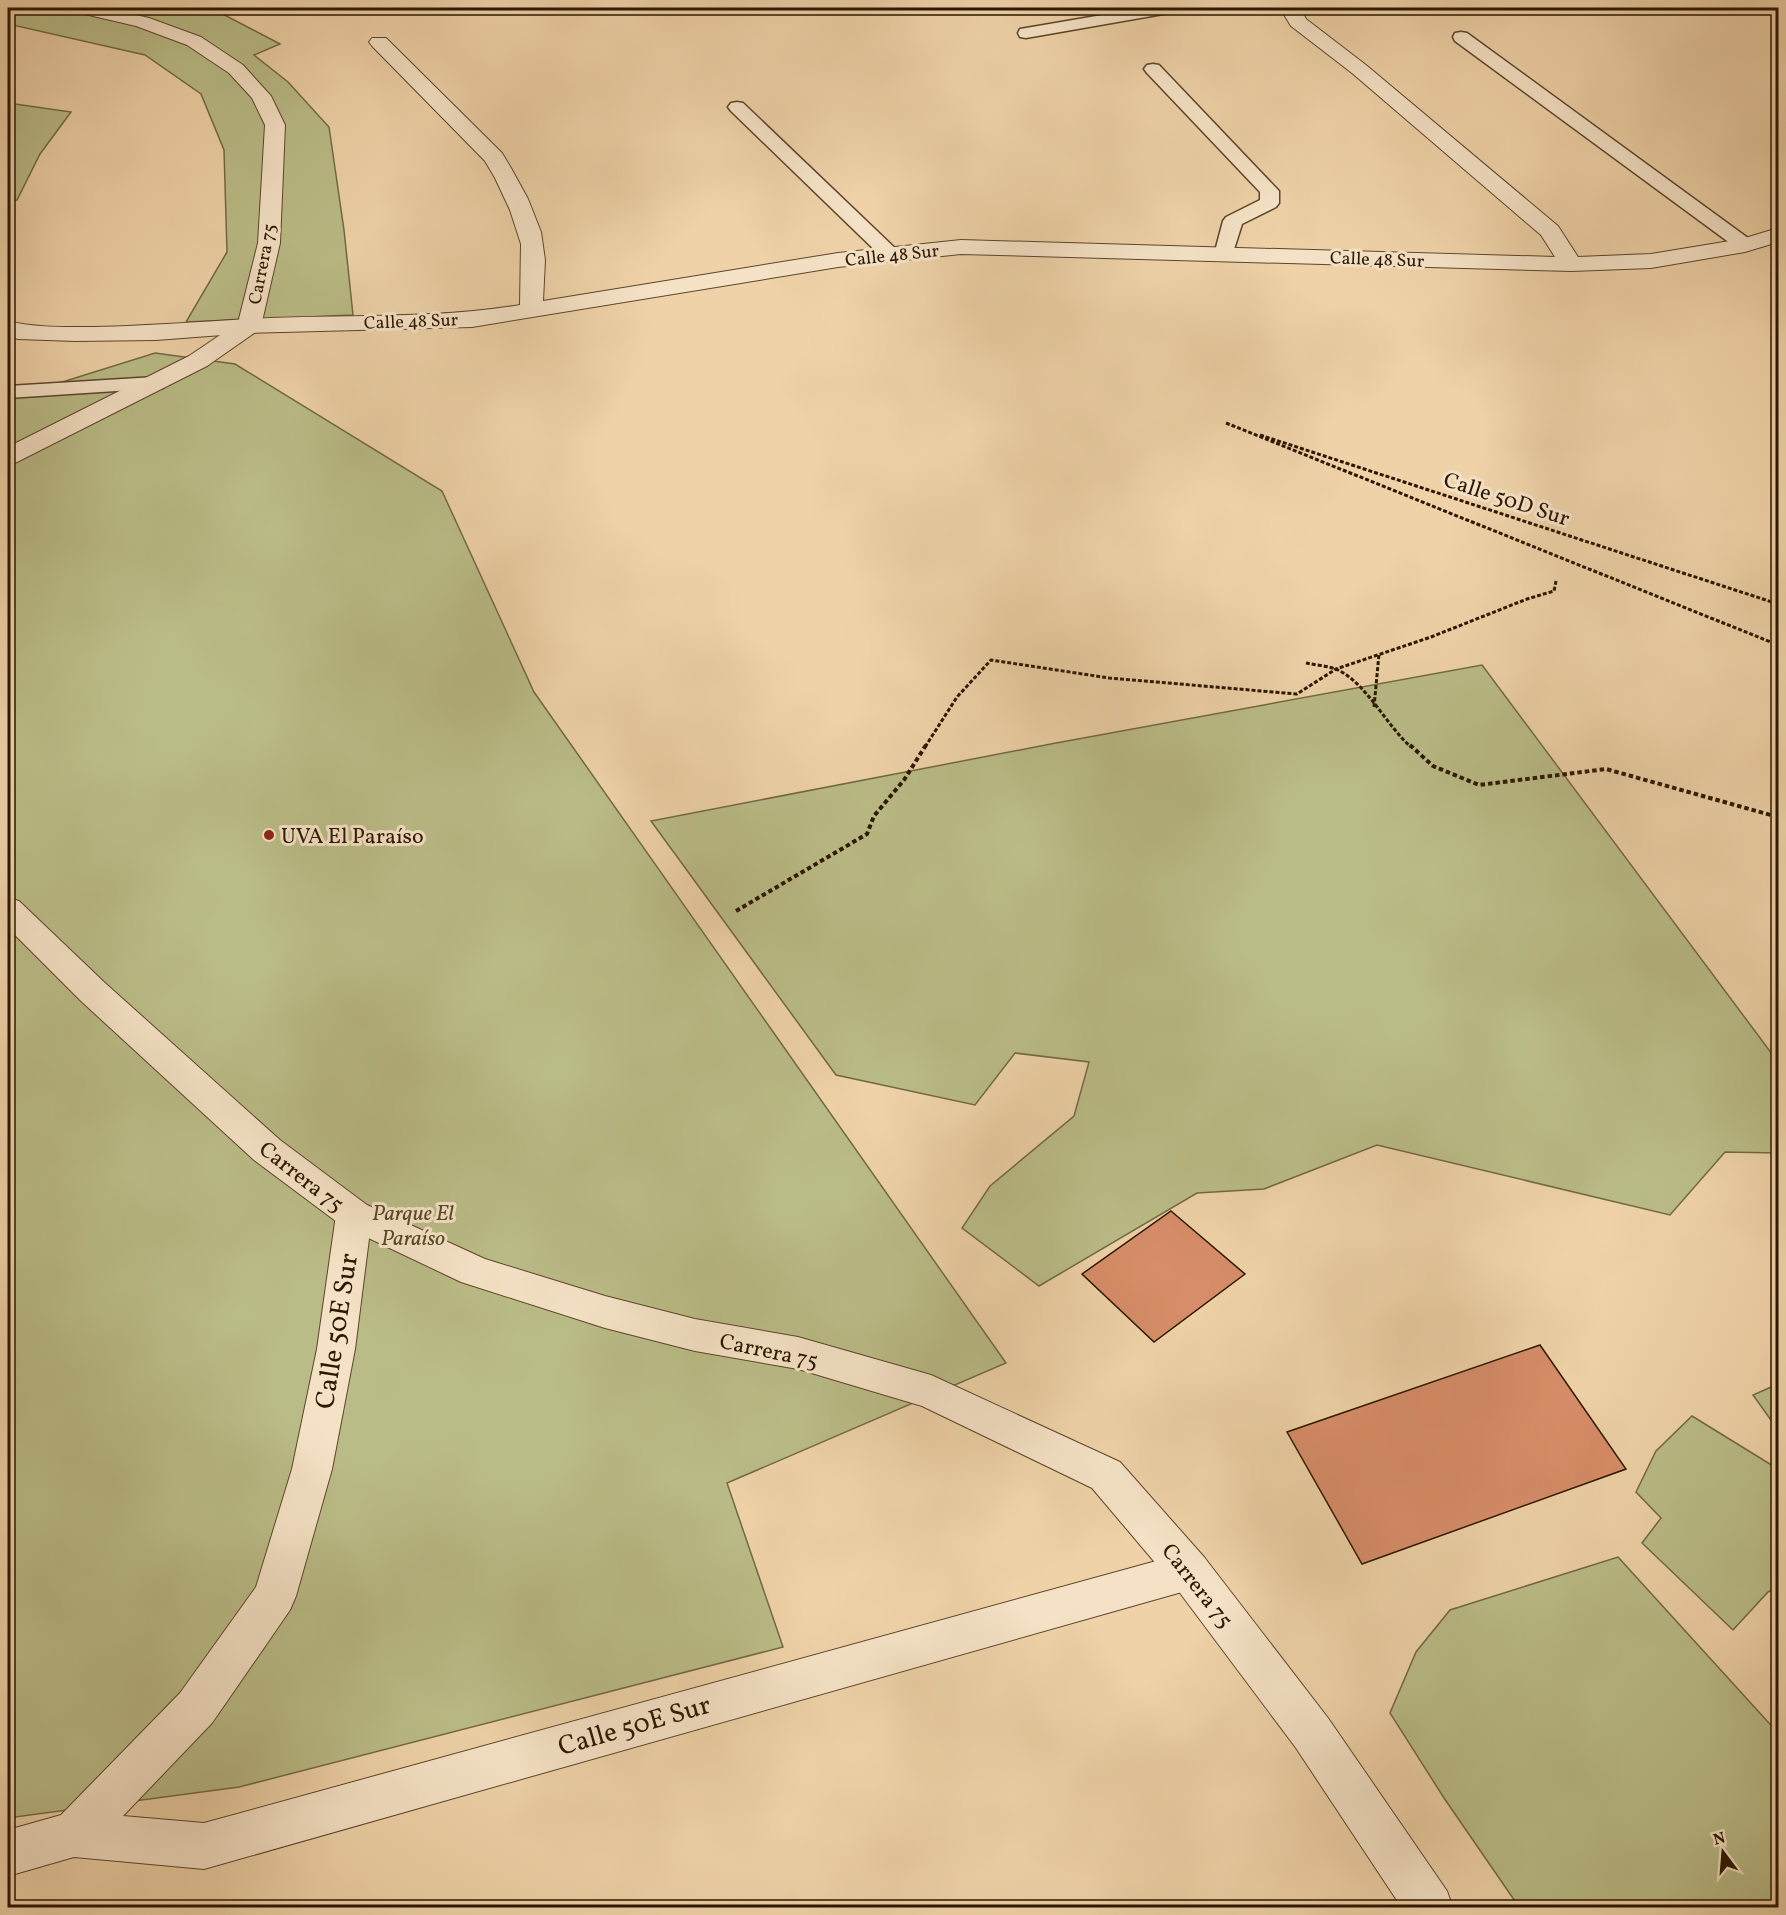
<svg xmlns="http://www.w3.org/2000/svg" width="1786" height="1915" viewBox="0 0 1786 1915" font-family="Vollkorn,serif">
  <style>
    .green { fill: #babc87; stroke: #726944; stroke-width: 1.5 }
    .building { fill: #d78d69; stroke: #2b1600; stroke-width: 1.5 }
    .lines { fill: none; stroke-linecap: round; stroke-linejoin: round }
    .service-casing { stroke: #5c452a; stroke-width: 3 }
    .minor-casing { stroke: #5c452a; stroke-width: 2 }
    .tertiary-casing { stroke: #5c452a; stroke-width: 2 }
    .path-far1 { stroke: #2b1600; stroke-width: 3; stroke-dasharray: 4 2; stroke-linecap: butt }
    .path { stroke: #2b1600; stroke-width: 4; stroke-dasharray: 4.5 3; stroke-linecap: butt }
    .service { fill: #f5e2c6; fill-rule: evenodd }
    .minor { fill: #f5e2c6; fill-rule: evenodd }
    .tertiary { fill: #f5e2c6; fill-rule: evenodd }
    .poi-dot { fill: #8f2418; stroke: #f5e2c6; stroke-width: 2 }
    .labels { text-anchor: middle; stroke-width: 6; stroke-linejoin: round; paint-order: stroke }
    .far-street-label { font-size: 18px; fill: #2b1600; stroke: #f5e2c6 }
    .street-label { font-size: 22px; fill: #2b1600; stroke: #f5e2c6 }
    .poi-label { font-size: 22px; fill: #2b1600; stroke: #f5e2c6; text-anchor: start }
    .park-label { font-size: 22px; font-style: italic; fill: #564828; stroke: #f5e2c6 }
    .near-street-label { font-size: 27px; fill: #2b1600; stroke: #f5e2c6 }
  </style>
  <rect width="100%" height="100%" fill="#efd2a8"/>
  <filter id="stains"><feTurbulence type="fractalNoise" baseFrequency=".00333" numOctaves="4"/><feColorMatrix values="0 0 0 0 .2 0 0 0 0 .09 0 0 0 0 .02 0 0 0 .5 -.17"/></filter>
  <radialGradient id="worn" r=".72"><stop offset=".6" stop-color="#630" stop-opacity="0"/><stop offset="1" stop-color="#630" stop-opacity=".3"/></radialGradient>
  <g class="green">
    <path d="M8,8H206L213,9L280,44L254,55L288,82L329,127L344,230L353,315L186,322L227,252L224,150L201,94L145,55L8,24Z"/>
    <path d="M8,103L71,112L40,154L17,200L8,201Z"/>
    <path d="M155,353L235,364L442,491L534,692L1006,1363L727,1483L783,1647L239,1787L8,1818V390L56,384Z"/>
    <path d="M1482,665L1778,1062V1153L1725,1152L1670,1215L1377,1145L1264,1189L1197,1193L1039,1286L962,1228L990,1186L1074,1116L1089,1062L1015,1053L975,1105L836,1075L651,821L1056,743Z"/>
    <path d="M1778,1384V1430L1753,1395Z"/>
    <path d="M1692,1416L1778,1469V1588L1768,1592L1733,1630L1642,1543L1661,1518L1636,1492L1656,1451Z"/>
    <path d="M1618,1557L1778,1733V1907H1519L1444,1798L1390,1713L1416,1652L1450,1610Z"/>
  </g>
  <g class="building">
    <path d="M1171,1211L1245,1274L1154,1342L1082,1274Z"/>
    <path d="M1540,1345L1626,1469L1362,1564L1287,1432Z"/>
  </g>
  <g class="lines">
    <defs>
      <g id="service">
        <path d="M1143,8H1177L1169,13L1026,38L1020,37L1018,33L1020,29L1026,28Z"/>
        <path d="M1461,32L1467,33L1752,241L1755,245L1752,249H1738L1455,41L1453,37L1455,33Z"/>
        <path d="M1153,64L1159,65L1279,191V203L1276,207L1242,224L1231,259H1217L1214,255L1223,221L1226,217L1260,200V192L1147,73L1144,69L1147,65Z"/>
        <path d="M737,102L743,103L898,251L901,255L898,259H884L731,111L728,107L731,103Z"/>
        <path d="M155,377L163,378L166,383L163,388L8,398V386Z"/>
      </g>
      <g id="minor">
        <path d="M1287,8H1305L1303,13L1306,19L1366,65L1558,226L1578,257L1651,254L1742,239L1778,228V242L1745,252L1651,268L1571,271L961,254L838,267L472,327L249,333L156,340L75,341L18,339L8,336V321C36,328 65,327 94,327C145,326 196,322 248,319C338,314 430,320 520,305L521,244L510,210L495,178L485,161L372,46L369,42L372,38H386L502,153L511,168L528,199L541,232L545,260L543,301L838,253L961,240L1555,257L1541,235L1352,73L1291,26L1283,13Z"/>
        <path d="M354,1200L367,1205L372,1215L355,1349L332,1469L296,1596L290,1610L212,1723L123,1816L204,1823L1189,1552L1204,1557L1210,1571L1204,1585L1189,1590L204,1869L74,1857L8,1876V1830L61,1815L180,1693L256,1587L292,1469L317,1349L336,1215L341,1205Z"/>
      </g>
      <g id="tertiary">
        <path d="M73,8H105L149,18L201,37L243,65L271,96L285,125L280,243L261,326L257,331L207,366L17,462L8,465V447L189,356L238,323L258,243L265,125L252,98L229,73L187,45L136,26L76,12Z"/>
        <path d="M8,898L19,901L105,983L280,1140L367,1205L485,1259L605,1296L695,1319L798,1337L931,1375L1120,1462L1204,1557L1328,1718L1447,1891L1453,1908H1402L1296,1748L1174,1585L1092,1488L922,1406L798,1369L695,1351L605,1328L461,1282L341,1225L254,1160L81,1001L8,928Z"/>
      </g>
    </defs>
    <use href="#service" class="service-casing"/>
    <use href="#minor" class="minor-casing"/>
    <use href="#tertiary" class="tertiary-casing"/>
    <g class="path-far1">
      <path d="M1226,423L1778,645"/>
      <path d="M1260,435L1778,604"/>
      <path d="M1306,663C1316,665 1329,666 1338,670C1367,684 1386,725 1411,747"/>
      <path d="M1374,707L1379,654"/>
      <path d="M925,747L957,697L991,660L1109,678L1297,694L1336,669L1431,637L1527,599L1554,591L1556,581"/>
    </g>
    <g class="path">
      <path d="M1410,745L1433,766L1479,785L1606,769L1778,817"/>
      <path d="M736,911L867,834L874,816L904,780L926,745"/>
    </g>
    <use href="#service" class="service"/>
    <use href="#minor" class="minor"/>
    <use href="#tertiary" class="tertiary"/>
  </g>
  <circle class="poi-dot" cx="269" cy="835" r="6"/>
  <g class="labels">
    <g class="far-street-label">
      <text transform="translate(892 255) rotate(-6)" y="6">Calle 48 Sur</text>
      <text transform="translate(1377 259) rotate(2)" y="6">Calle 48 Sur</text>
      <text transform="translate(262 264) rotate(-79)" y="6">Carrera 75</text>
      <text transform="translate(411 321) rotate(-2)" y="6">Calle 48 Sur</text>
    </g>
    <g class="street-label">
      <text transform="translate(1507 498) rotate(18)" y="8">Calle 50D Sur</text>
      <text transform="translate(302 1176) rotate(38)" y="8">Carrera 75</text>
      <text transform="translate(769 1350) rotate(12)" y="8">Carrera 75</text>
      <text transform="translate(1198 1585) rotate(52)" y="8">Carrera 75</text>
    </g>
    <g class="poi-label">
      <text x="281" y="843">UVA El Paraíso</text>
    </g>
    <g class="park-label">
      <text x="413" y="1220">Parque El<tspan x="413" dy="25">Paraíso</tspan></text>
    </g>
    <g class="near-street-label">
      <text transform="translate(336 1331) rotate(-81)" y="9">Calle 50E Sur</text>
      <text transform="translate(634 1725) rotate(-16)" y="9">Calle 50E Sur</text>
    </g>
  </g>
  <rect width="1786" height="1915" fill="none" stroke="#efd2a8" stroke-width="30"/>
  <rect x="9" y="9" width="1768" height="1897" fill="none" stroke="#2b1600" stroke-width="3"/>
  <rect x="15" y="15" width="1756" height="1885" fill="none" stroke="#2b1600" stroke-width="1.5"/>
  <g transform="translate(1723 1852) rotate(344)" stroke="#f5e2c6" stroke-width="4.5" paint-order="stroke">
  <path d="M0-4.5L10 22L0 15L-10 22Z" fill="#2b1600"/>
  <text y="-9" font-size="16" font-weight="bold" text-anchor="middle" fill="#2b1600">N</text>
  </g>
  <rect width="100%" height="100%" filter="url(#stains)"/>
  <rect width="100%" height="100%" fill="url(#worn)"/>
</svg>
